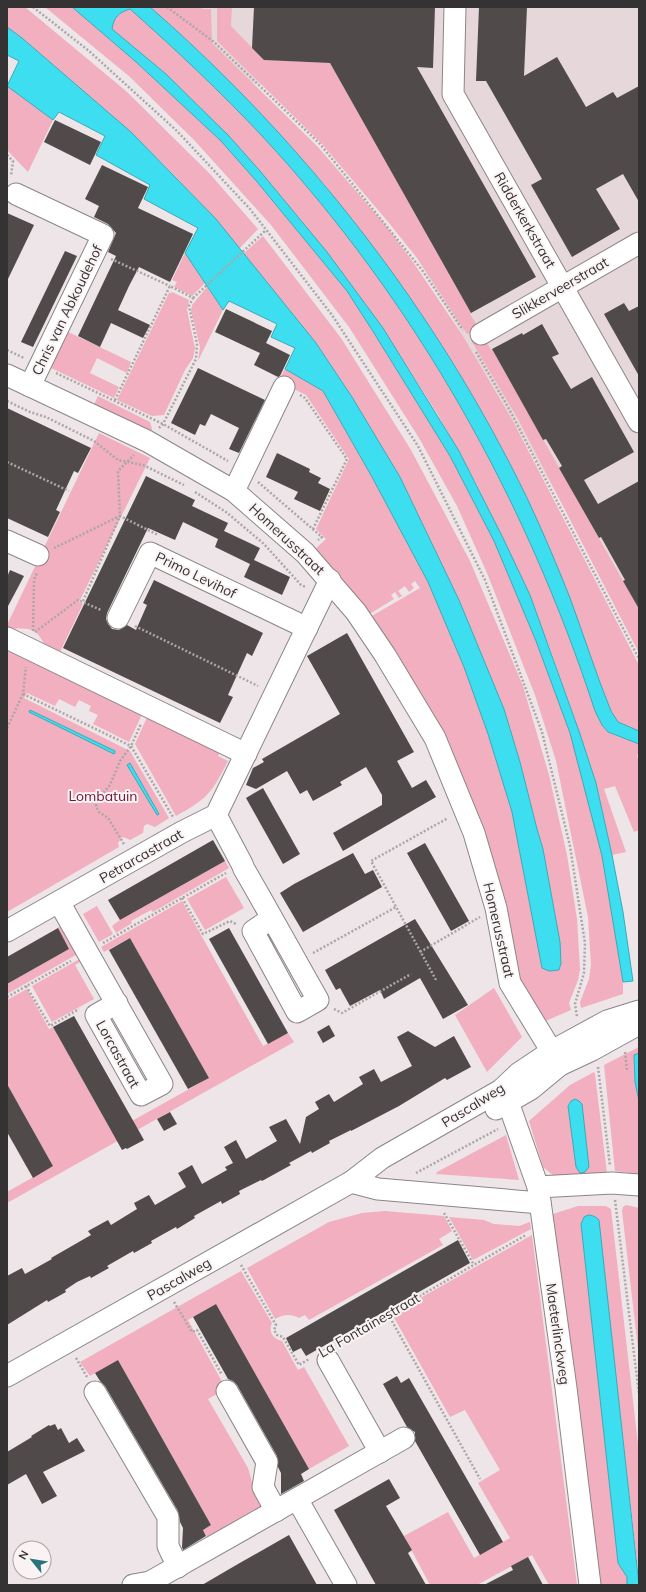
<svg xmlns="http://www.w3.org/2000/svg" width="646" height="1592" viewBox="0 0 646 1592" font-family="Mulish,sans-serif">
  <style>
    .built { fill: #e6d7db }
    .green { fill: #f1afc0; fill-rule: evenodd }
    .water { fill: #3cdeef; stroke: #3aaab7 }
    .building { fill: #504a4b }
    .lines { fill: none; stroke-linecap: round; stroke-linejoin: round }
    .minor-casing { stroke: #8c8587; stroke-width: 23 }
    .path { stroke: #aca6a7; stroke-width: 2.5; stroke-dasharray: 2 2; stroke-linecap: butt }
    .minor { stroke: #fff; stroke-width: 21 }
    .labels { text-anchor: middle; stroke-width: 4; stroke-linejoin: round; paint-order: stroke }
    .street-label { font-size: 14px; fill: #353233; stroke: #faf3f4 }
    .park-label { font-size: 14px; fill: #6e1237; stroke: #faf3f4 }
  </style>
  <rect width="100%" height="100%" fill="#ede5e7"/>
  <path class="built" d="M164,7H639V634L320,94L171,70Z"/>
  <g class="green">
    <path d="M7,7H25L126,91L210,174L258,229L239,249C177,169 98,103 22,38L7,27Z"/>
    <path d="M45,7H72L135,61L221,141L258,183L347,291L374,333L450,456L494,541L536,641L570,733L603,856L623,982V994L581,1008L580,1002L589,979L591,965L588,917L556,761L535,695L487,573L457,506L419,438L349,327L271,225L195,141L130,77Z"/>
    <path d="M150,7H202V9H211L212,43L318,147L386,226L413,262L463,336L513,421L639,665V731L618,722L611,711L548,546L527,499L489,426L454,364L325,185L272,126L200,52Z"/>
    <path d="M217,7H232L231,26L264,60L330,63L471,313L470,314L478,327L477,330L467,334L417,258L389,223L322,144L217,41Z"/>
    <path d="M130,9C176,50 221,92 263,137C415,301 526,499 595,711L602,725L609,733L639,744V751L637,756L639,761V830L634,832L615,786L604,789L626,852L612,855L596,783L580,734L549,646L477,485L438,415L383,328L305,225L260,171L229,136L166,74L112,29C115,16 117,13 130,9Z"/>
    <path d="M7,86L53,120L28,172L7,150Z"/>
    <path d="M263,236L341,338L411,450L470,561L523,686L549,775L567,855L577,919L580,970L578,980L569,1003L571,1010L541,1023L519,985L500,893L370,617L420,588L415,581L411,584L414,588L409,592L405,586L398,591L402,596L399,598L395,592L391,595L394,599L368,615L312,552L326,539L316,529L349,459L306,395L278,381L285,369L323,391L372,477L428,582L464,667L488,734L512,812L542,967L560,942L543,849L537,829L520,762L504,709L459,600L400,477L352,397L316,343L243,254Z"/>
    <path d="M185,253L205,283L192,296L174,287L177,282L172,280Z"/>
    <path d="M207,287L223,310L198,361L200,347L191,311L192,305Z"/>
    <path d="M172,292L189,300L187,310L195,348L193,358L185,370L164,415L152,416L117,400L169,293H171Z"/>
    <path d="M64,330L131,362L127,373L97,358L90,373L119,387L114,398L47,366Z"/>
    <path d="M481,336L484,338L491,350L492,349L639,609V653L518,419L472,342Z"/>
    <path d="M98,396L150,422L152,429L149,436L92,409Z"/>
    <path d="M99,433L150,458L79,602L83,604L58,656L48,651C36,627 33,628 7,629V625Z"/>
    <path d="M7,642L144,710L129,742L93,724L98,715L89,711L91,706L79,700L75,707L59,699L55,706L27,693L24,698L130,751L169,818L155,827L147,824L144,826L143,833L130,840L126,838L122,837L118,843L119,847L7,912Z"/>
    <path d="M149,713L222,748L218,756L228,761C211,794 208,798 176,816L135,744Z"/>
    <path d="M225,861L229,868L153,912L151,910L131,921L132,923L116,933L112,926L120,920Z"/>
    <path d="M226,877L244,908L205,930L187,899Z"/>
    <path d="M182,901L263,1046L288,1033L294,1042L7,1203V1192L53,1166L7,1084V1000L27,989L49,1029L53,1027L112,1132L209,1078L130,938L104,952L101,947Z"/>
    <path d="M97,906L113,934L99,942L83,914Z"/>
    <path d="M65,924L81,952L7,994V984L69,949L57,928Z"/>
    <path d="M83,957L85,959L75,965L94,999L52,1022L32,986Z"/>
    <path d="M494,988L522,1037L487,1072L455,1015Z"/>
    <path d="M639,1047V1053L634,1055L635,1082L639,1101V1174L615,1171L604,1065Z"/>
    <path d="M594,1072L595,1074L607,1174L554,1176L543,1167L529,1121L570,1085ZM571,1101L585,1172L580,1173L576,1167L568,1106Z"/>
    <path d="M506,1135L519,1180L436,1174L437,1172Z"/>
    <path d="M626,1205L639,1208V1357L622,1211L623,1207Z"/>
    <path d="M578,1206H606L611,1209L639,1453V1578L598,1218L592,1215L584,1217L581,1224L618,1563L627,1577V1585H600L553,1222V1214Z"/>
    <path d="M385,1211L444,1216L452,1231L439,1239L443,1245L309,1320L305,1315L299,1318C290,1313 283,1315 275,1319L247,1268L329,1222L362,1213Z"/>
    <path d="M449,1217L484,1220L494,1224L519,1226L530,1222L531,1229L473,1260Z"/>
    <path d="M532,1235L577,1585H549L532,1555L477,1585H430L404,1536L448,1512L474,1558L510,1538L478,1483L500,1470L465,1410L450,1417L392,1314Z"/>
    <path d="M241,1271L272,1323C268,1332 273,1339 282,1341L298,1370L304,1367L349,1446L309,1469L216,1304L188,1320L226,1389L208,1399L248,1468L254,1489L264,1505L207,1537L203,1530L211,1525L118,1360L90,1376L80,1362Z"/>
  </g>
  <g class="water">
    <path d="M72,7H150C307,144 438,313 528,500C543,532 557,565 570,598C584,636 596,674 611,711L618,722L639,731V744L608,732L602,725L595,711C526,499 415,301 263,137C221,92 176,50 130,9C118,13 114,17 112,29L166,74L229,136L260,171L327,252L383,328L459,451L503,538L530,595L580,734L596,783L612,855L623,912L633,981L623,982L602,856L570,733L536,641L494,541L450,456L374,333L347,291L258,183L221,141L135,61Z"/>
    <path d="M7,27L22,38L131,132L216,219L316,343L352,397L400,477L459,600L504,709L520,762L537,829L543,849L560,942L561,963L559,970L549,971L542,968L512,812L488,734L464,667L428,582L372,477L323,391L285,369L295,348L271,337L277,324L229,301L223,310L185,253L198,228L144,199L150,185L96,155L105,136L59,112L53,120L7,86L19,61L7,55Z"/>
    <path d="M30,710L115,751V753L114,754L29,712Z"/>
    <path d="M130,763L159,814L158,815H157L127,765Z"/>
    <path d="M639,1053V1101L635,1082L634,1055Z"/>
    <path d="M575,1099L579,1101L582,1104L589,1167L585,1172L580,1173L576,1167L568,1106L571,1101Z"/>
    <path d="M588,1215C592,1215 597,1217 599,1220L639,1585H627V1577L618,1563L581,1224L584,1217Z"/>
  </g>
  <g class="building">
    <path d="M254,7H435L433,68L417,67L536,277L471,313L330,63L264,60L252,48Z"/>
    <path d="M479,7H527L524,76L557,57L586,107L613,92L617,98L639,86V202L623,174L596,189L620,229L572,257L531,185L542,179L486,81H476Z"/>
    <path d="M55,120L101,142L90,165L44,142Z"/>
    <path d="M102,165L148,187L138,208L193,234L170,282L139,267L129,286L118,310L150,325L143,338L111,323L100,347L78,336L116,256L108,252L116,233L108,224L94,217L99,206L85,199Z"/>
    <path d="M7,213L34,225L7,281Z"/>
    <path d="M65,251L77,256L33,347L21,342Z"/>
    <path d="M624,303L629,311L639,306V376L604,314Z"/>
    <path d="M226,309L272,331L266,343L290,355L280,376L278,377L254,365L260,353L215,332Z"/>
    <path d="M542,324L559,354L552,357L571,389L592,377L634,452L584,480L598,504L639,481V609L623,581L625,580L601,537L599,538L559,468L562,466L546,439L543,440L492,349L522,333L523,335Z"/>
    <path d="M198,368L265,400L239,453L229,449L239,428L211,414L205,426L200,424L195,435L171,423Z"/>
    <path d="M7,408L91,448L78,473L74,471L56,510L60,512L48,537L7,518Z"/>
    <path d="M277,453L310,469L309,472L321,478L318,483L330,489L320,511L294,499L298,492L266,477Z"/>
    <path d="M146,476L195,500L192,506L228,523L224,531L260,548L254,560L290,577L282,595L244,577L250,564L215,547L218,539L183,522L175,540L148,528L107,613L106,619L108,624L112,629L119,630L127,625L136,630L147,605L143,603L154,580L263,633L252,656L247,653L228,695L233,697L220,723L63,648Z"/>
    <path d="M10,570L24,576L7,608V577Z"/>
    <path d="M347,633L414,752L397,761L412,788L426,780L436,797L343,851L333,833L382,805V795L366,767L340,782L342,785L313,801L307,790L300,794L287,771L256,789L246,785L253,768L264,762L262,759L340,714L307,656Z"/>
    <path d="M263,788L300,854L283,864L246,798Z"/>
    <path d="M213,840L225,861L120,920L108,900Z"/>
    <path d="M425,843L469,921L451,931L407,853Z"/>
    <path d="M353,853L365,874L373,870L382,887L303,932L280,893L294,884Z"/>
    <path d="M415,919L468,1005L443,1019L420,978L384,999L380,990L350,1006L340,988L336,990L325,970Z"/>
    <path d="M58,928L69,949L7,984V957Z"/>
    <path d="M229,928L288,1033L268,1044L209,939Z"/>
    <path d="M130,938L209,1078L188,1089L109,950Z"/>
    <path d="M74,1016L144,1140L127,1149L126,1148L122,1150L53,1027Z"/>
    <path d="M329,1025L335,1036L323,1043L317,1032Z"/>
    <path d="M408,1031L435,1047L454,1036L471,1067L447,1080L445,1078L399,1106L351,1131V1130L329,1141L330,1143L312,1153L311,1151L289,1163L291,1165L262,1181L261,1180L239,1191L240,1194L222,1204L221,1201L194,1216L195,1218L177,1229L176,1227L151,1241L152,1243L134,1253L133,1251L107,1266L109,1268L91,1278L90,1276L77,1282L65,1290L66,1292L48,1302L47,1300L7,1325V1276L22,1268L25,1274L52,1259L51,1258L91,1235L88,1231L108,1220L111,1225L137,1209L134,1203L149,1195L155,1205L186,1187L178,1173L192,1165L202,1184L227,1170L225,1167L233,1163L224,1147L236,1140L246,1159L277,1141L269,1127L286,1119L300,1144L306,1117L319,1109L315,1102L329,1094L334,1102L363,1084L359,1077L374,1069L381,1082L412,1066L397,1037Z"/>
    <path d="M7,1084L53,1166L33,1178L7,1132Z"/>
    <path d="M170,1112L177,1124L164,1131L157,1119Z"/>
    <path d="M458,1240L470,1263L306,1356L301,1348L293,1352L286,1338Z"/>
    <path d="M216,1304L309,1469L301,1474L304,1481L281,1494V1473L278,1467L277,1456L237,1385L233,1381L228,1379L193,1317Z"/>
    <path d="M118,1360L211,1525L203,1530L206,1536L183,1550L182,1547L183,1528L180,1522L178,1511L105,1386L100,1381L95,1373Z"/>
    <path d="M397,1376L401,1383L409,1378L503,1542L480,1555L415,1441V1432L407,1427L383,1384Z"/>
    <path d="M55,1424L58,1430L61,1428L69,1443L77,1438L85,1451L43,1472L57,1496L42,1504L26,1474L7,1485V1452L32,1437L31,1436L49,1425L50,1426Z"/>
    <path d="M389,1479L400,1498L386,1506L412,1550L408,1553L426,1585H376L334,1510Z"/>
    <path d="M289,1535L317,1585H202L238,1564Z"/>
    <path d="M528,1557L543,1585H484L513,1570L511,1566Z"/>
  </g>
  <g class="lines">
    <defs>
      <g id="minor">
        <path d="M455,7L453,94L639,422"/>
        <path d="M16,194L103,235L30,386"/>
        <path d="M481,334L639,243"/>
        <path d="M7,375L147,441L234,491L305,553L356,612L385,655L435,738L474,833L496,908L510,983L560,1065"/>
        <path d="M234,491L284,387"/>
        <path d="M7,541L38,555"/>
        <path d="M118,618L150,553L307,628"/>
        <path d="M7,638L246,754"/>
        <path d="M216,815L242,864L244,869C269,912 293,956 318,1000L297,1012L253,931L272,918"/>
        <path d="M59,902L162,1084L141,1095L96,1015L117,1003"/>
        <path d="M7,931L182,832L216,815L330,580"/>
        <path d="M501,1090L508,1102L538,1187L566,1388L590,1585"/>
        <path d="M496,1109L531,1089L560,1065L592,1050L639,1024"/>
        <path d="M351,1182L378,1189L540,1203"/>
        <path d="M538,1187L612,1183L639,1185"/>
        <path d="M328,1360L380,1452"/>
        <path d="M7,1376L351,1182L382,1158L501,1090L519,1073L552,1051L607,1021L639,1011"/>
        <path d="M227,1391L267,1462L263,1487L276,1511"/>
        <path d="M95,1392L168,1517V1546L178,1567"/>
        <path d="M297,1499L346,1585"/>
        <path d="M133,1585L150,1582L404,1438"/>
      </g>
    </defs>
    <use href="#minor" class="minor-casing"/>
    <g class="path">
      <path d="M33,7L89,51L177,131L250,209L332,315L418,446L485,580L542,732L570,846L585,943L584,973L575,1004L577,1017"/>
      <path d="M167,7L214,42L320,144L422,270L463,330"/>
      <path d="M7,155L13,161L11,176"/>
      <path d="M111,259L170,286"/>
      <path d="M193,298L266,230"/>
      <path d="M7,350L24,358"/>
      <path d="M476,352L508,407L639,659"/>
      <path d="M56,373L163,424L228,461"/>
      <path d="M300,395L305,398L347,459L313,529"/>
      <path d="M115,400L170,286L193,298L189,306L197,344L196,359L163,424L159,428"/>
      <path d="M7,401L30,412L46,417L94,441L118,460L143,465L184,485"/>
      <path d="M7,462L69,491"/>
      <path d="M258,482L322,537L318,540"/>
      <path d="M195,492L226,512L264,544L301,585L306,587"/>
      <path d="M54,548L120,516L118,471L134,455"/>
      <path d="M83,601L120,516L158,535"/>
      <path d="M135,626L258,686"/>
      <path d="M33,631L34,580L37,573"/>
      <path d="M35,632L78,600L101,610"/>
      <path d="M23,694L131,746L173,817"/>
      <path d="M7,728L23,694L26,667"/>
      <path d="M124,844L108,818L99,812L96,807V802L110,785L120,761L131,746L141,724"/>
      <path d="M182,898L203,934L230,921L236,924"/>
      <path d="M103,943L226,873"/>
      <path d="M420,952L480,917"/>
      <path d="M313,953L396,907"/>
      <path d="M436,980L371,861L448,818"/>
      <path d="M26,986L50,1026L79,1009"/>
      <path d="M7,997L71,961"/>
      <path d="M334,1009L342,1013L411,974"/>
      <path d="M625,1052L627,1070"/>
      <path d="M598,1067L610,1166"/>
      <path d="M416,1173L498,1129"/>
      <path d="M615,1200L639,1394"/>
      <path d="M444,1213L474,1265"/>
      <path d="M241,1265L276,1325L274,1330L277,1335L283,1337L299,1365L309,1359"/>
      <path d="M174,1302L192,1332L197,1330L222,1375"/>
      <path d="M388,1314L480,1479"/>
      <path d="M336,1344L526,1235"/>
      <path d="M76,1358L87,1377"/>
    </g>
    <use href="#minor" class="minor"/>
  </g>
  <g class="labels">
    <g class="street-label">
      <text transform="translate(525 220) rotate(60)" y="5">Ridderkerkstraat</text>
      <text transform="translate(560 288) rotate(-30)" y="5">Slikkerveerstraat</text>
      <text transform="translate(67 310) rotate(-64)" y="5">Chris van Abkoudehof</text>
      <text transform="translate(287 539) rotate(43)" y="5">Homerusstraat</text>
      <text transform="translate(196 575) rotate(26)" y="5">Primo Levihof</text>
      <text transform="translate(141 856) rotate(-30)" y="5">Petrarcastraat</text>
      <text transform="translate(499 930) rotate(77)" y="5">Homerusstraat</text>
      <text transform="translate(118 1054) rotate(61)" y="5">Lorcastraat</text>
      <text transform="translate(473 1105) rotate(-32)" y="5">Pascalweg</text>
      <text transform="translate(179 1279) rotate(-30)" y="5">Pascalweg</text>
      <text transform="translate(369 1325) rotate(-30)" y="5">La Fontainestraat</text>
      <text transform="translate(558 1334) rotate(82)" y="5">Maeterlinckweg</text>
    </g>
    <g class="park-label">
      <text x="103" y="801">Lombatuin</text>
    </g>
  </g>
  <rect width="646" height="1592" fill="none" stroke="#353233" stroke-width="16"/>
  <g transform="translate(32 1560) rotate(300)"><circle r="19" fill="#faf3f4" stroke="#aba6a7"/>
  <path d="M0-3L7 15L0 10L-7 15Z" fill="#2b737c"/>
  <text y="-6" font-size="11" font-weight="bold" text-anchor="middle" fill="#353233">N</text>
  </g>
</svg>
